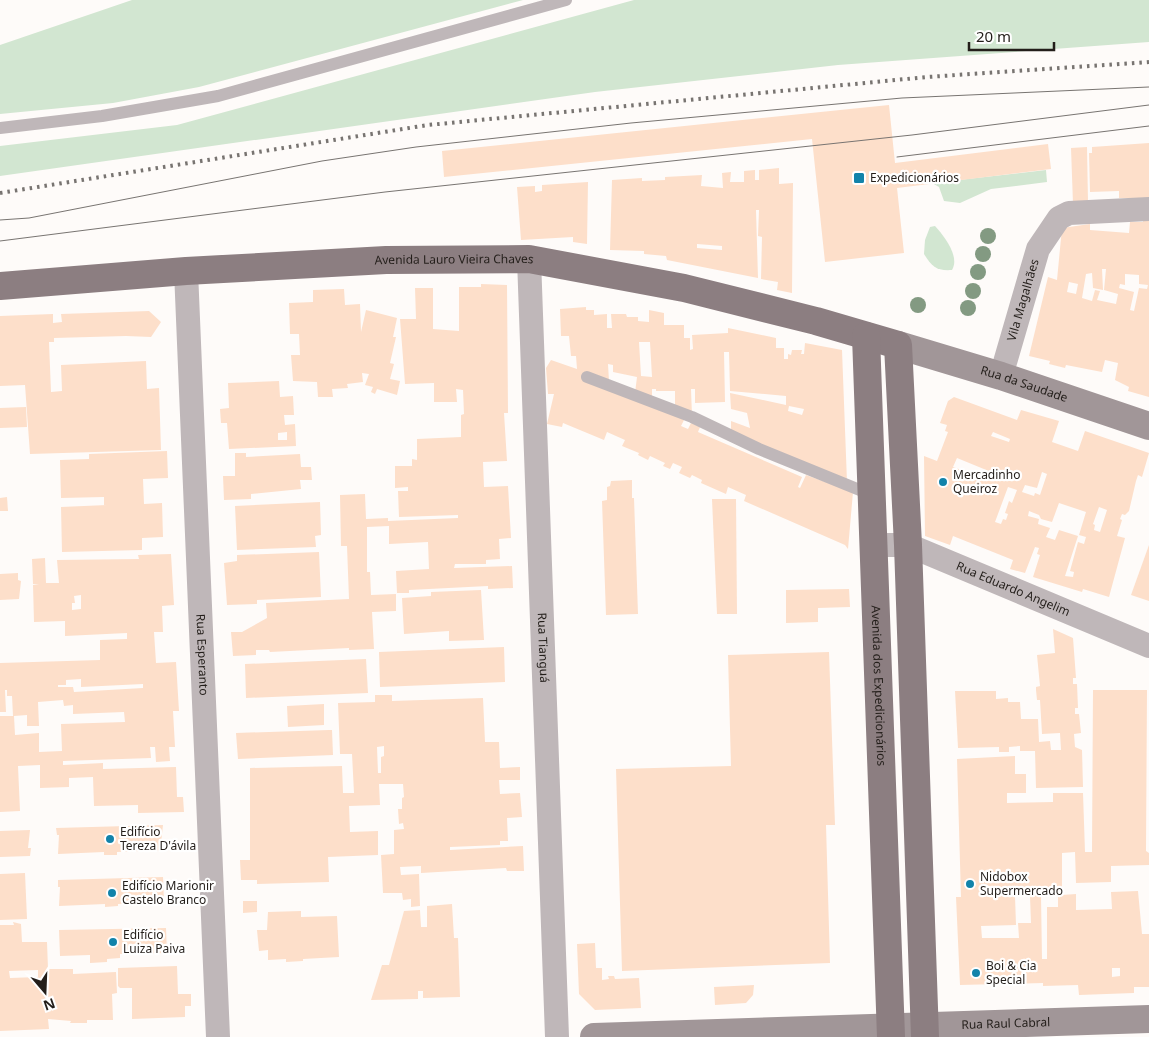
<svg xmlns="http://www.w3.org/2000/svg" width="1149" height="1037" viewBox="0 0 1149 1037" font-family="'Noto Sans',sans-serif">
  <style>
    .green { fill: #d2e6d1 }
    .building { fill: #fddfca; fill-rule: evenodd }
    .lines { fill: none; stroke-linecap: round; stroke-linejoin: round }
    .lane { stroke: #bfb7b9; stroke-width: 12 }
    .street { stroke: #bfb7b9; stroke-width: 24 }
    .secondary { stroke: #a19698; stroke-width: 28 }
    .primary { stroke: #8c7e81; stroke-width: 28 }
    .tram { stroke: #787471; stroke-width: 1 }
    .rail { stroke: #787471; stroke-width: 4; stroke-dasharray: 2.5 5; stroke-linecap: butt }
    .tree { fill: #839a82 }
    .poi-dot { fill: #1283aa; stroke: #fff; stroke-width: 2 }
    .labels { text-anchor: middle; stroke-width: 4.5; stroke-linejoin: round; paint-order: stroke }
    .poi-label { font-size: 12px; fill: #231e1a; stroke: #fff; text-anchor: start }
    .street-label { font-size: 12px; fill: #231e1a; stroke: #fff }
  </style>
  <rect width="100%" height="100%" fill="#fefbf9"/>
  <g class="green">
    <path d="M132,0H523L199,87L113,103L0,114V45Z"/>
    <path d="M634,0H1149V42L838,65L595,92L0,176V146L177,125Z"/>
    <path d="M1046,170L1047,182L991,189L960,203L944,201L939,187L932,183Z"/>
    <path d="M935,226C945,237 960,257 952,270C937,271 932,267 924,254L925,240L930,227Z"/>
  </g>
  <g class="building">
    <path d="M889,105L895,163L1048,144L1051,169L897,188L904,253L825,262L812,139L444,177L442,151Z"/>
    <path d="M1149,143V198H1119V191L1090,192L1089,153H1092V147Z"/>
    <path d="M1087,147L1088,202L1073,204L1071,148Z"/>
    <path d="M779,168V184L793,183L792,293L777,290L778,282L761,279L762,237L758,236L759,210H756L758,278L667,260L666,256L644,254V251L610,250L612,180L642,178V181L665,180V177L702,175L701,186L723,188L722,173L731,172L730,182H744V171L755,170V180H759V170ZM697,244L722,246V250L697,248Z"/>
    <path d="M588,182L587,244L573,242V237L521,240L517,187L535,186V192L542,191V185Z"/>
    <path d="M1144,214H1149V397L1128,391L1129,387L1115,380L1118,363L1105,360L1102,372L1066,365L1065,368L1049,364L1050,361L1029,356L1048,277L1057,280L1062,228L1090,224V230L1129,233L1130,222H1143ZM1102,269H1106L1104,290L1118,294L1116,304L1097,300L1100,291L1095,290L1092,301L1082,298L1086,274L1092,273L1093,288L1103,290ZM1125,274L1139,275V284L1148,285L1147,289L1139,288L1134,311L1130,310L1134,292L1119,288L1120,284L1125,285ZM1069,282L1078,284L1076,294L1067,292Z"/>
    <path d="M481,284L507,285L508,413H504L507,461L483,462L484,487L508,486L511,538L499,539L500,559L486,560V564H455L454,568L512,566L513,588L488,589V586L409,590V593H397L396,571L429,569L428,542L389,544V526L367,527V572H370L371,595L396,594V611L372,612L374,649L349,650V648L270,652L269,650H256V655L233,656L231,632H242L267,618L266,603L349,599L347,546H341L340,495L365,494L366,519L388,518V521L458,518V515L399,517L398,491H408V487L395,488V466H412V459L417,460V439L461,437V415L464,414L463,390L456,389L457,402H434V383L405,384L400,319H416L415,288H433V329L459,331V287H481Z"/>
    <path d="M344,289L345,305L360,304L361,332L366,310L397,318L393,337H396L390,363L394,364L390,379L400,381L397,395L377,389L375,394L371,392L373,387L365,385L369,374L362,373L363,382L347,384L348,388L332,389L333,397H318L317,382L293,381L291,355H300L299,334H290L289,303L313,302V290Z"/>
    <path d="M586,307V310H594V315L607,314V328H612L611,314H626L627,317H638V321L649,322V310L664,313V325H684V338H690V350L693,349L692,335L728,333V328L776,338V348H784V359H788V354L791,355L792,350H802L801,354H804L805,343L842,350L847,482L731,434V421L750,428L747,413L731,409L730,393L786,405V396L730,391L729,352H724L725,402L695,403V389H691L692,416L675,410V391H656V389H652V400L635,393L637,377L613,372V365L608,364L609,381L684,420L681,426L688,429L691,423L700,427L698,432L802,477L798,487L800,488L806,475L853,492L848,549L845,545L744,501L746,495L728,487L726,494L701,483L702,480L692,475L690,478L679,473L682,467L673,463L670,469L663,466L665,463L650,456L648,460L638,455L639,453L622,446L625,440L607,432L604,440L563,423L562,427L547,424L554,394H548L546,368L551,360L577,369L576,356H571L569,336H561L560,309ZM639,342H650L652,377L641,376ZM789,406L804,409L802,415L788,411Z"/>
    <path d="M149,311L161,322L151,337L126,336L54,338V342H49L51,392L62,391L61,365L146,361L147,389L159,388L161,450L30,454L25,385L0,386V316L53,314V323L62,322L61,314Z"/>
    <path d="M279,381L280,397L293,396L294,415H284L285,425L295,424L296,446L229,449L227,423H221L220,409L229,408L228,383ZM287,432V440H278V433Z"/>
    <path d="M954,397L1017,420L1021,410L1059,421L1052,442L1078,451L1085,431L1149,453L1142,477L1138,475L1136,481L1129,511L1125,515L1122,514L1120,519L1122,520L1117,536L1125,538L1109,597L1083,589L1082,592L1033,577L1040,555L1037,554L1039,548L1035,547L1025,573L1010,569L1013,560L953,536L950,545L925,536L924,456L937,461L948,432L945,431L947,425L940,423L948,401ZM993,432L1010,439L1009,442L991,436ZM957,458L996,474L997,472L1011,476L1010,481L995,476L993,481L953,467ZM1042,472L1047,474L1040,495L1035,493L1034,496L1022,492L1025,485L1037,488ZM1008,487L1017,490L1012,503L1009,501L1005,513L1008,514L1006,520L1003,519L1001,524L995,522ZM1059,503L1086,512L1079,535L1086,537L1084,544L1078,542L1070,571L1074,572L1073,577L1065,576L1078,536L1059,530L1055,540L1046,537L1050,528L1038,524L1039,519L1028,516L1029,511L1039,515L1041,519L1052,522ZM1099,507L1107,510L1100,532L1094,530L1095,525L1093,524Z"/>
    <path d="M26,407L27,427L0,428V408Z"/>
    <path d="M167,451L168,478L143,479L144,504L162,503L163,537L142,538V550L62,552L61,507L107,505H104V497L61,498L60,460L89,459V454Z"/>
    <path d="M235,453H246V457L300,454L301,467H311L312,480H300L301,489L251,494V499L224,500L223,476H235Z"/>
    <path d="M632,480V498H634L638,614L606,615L602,501L607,500V487L610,486L611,481Z"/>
    <path d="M7,497L8,511H0V498Z"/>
    <path d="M712,499H736L737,614H717Z"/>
    <path d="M320,502L321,535L315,536L316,547L237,550L235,506Z"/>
    <path d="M1149,545V601L1131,595Z"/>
    <path d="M319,552L321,597L257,600V604L227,605L224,563L237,561V555Z"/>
    <path d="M171,554L174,605L162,606L163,632H154L156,663L176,662L179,711H173L175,747H169L170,761L156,762L155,747H150L151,758L63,761V765L103,763V769L176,767L177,797H183L184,812L138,813V805L94,806L93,777L69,778V787L40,788V765L18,766L20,811L0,812V716H13L12,696H7V690H5L6,712H0V663L100,660V640L127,639V633L65,636V621L34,622L33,585L39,584H33L32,559L45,558L46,583H59L57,560L139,559L138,555ZM81,595V609L72,610V603H75L74,596ZM81,679V687L143,684V688L74,692L73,687H58V685H66V680ZM63,700L64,706L73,705V714L124,712L125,722L61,724L62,751L39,752V733L15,735L14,716L27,715V726H39L38,702Z"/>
    <path d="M18,573V580L21,581L19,599L0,600V574Z"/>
    <path d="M849,589L850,607L818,608V622L786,623V590Z"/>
    <path d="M481,590L484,640L449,641V631L404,634L402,598L431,596V592Z"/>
    <path d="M1053,629L1073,638L1076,678H1073V684H1077L1078,708H1075V714H1079L1081,733L1074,734L1075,747L1082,750L1083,787L1036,788L1035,751H1020V746L1009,747V752H999V747L958,748L955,691H996V699L1008,698V702H1020L1021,719H1038L1039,742L1050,741L1051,750H1061L1060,733L1042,734L1040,700H1037L1036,690V687L1040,686L1037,655L1055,653Z"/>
    <path d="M504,647L505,682L380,687L379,652Z"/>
    <path d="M829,652L835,825H826L830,963L622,971L616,769L731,766L728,655Z"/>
    <path d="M366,659L368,693L246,698L245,664Z"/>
    <path d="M1093,690H1147L1146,851L1149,853V865L1111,866V882L1076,883L1075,852L1062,853V895L1076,894V910L1112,909L1111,892L1138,891L1142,934H1149V987H1134V993L1079,995L1078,985L1043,986V983L960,985L956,897H961L957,759L1015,756V774H1026V793H1007V803L1053,802V793H1083L1085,852H1092ZM1058,895V907H1047V959H1042L1041,896ZM1015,896H1030L1031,923H1018L1019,938H982L981,926L1016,925ZM1112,968H1120V976L1112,977Z"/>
    <path d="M375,695H392V701L483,698L485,742H499L500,768L520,767V780H499L500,794L520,793L522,817L507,818L508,841H500V845L450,847V850L523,846L524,871H507L506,868L421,873V866L400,867L401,875L419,874L420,906L411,907V899L403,900L402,893H383L381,855L394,854V830L404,829L403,823L399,824L398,809H402V798L404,797L403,784H379L380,805L349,806L350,832L378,831V855L328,857L329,882L257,884V880H241L240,860H250V768L342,766L343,793H354L352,754H340L338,703L375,702ZM384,746V756L381,757V773H378L377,747Z"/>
    <path d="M324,704V725L288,727L287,706Z"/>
    <path d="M329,730H332L333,755L238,759L236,733Z"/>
    <path d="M163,825L161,843H164V850L117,852V855H104V852L58,854L59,835H57L56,828Z"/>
    <path d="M30,830L28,848H31L30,856L0,857V831Z"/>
    <path d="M25,873L27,919L0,920V874Z"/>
    <path d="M163,877L164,902L118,904V906L105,907V904L59,906L60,887H58V880Z"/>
    <path d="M243,901H257V912L243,913Z"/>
    <path d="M452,904L454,938H458L460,997L423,998V991H418V999L371,1000L382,965H389L404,911L420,910L421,927H427V906Z"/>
    <path d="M301,911V917L337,916L339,957L303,959V961L286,962V959L268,960V950L259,951L257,930H267L268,912Z"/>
    <path d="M13,922L21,924L22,942H47L48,969H73V974L116,972L117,993L112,994L113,1020H87V1023H70L71,1021L48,1019L49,1029L0,1031V925H14ZM38,970V977L10,978L9,971Z"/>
    <path d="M166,928L167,953L120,954V958L107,959V962L90,963V955L60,956L59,930Z"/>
    <path d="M595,943L596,968H602V980L609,979L608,976H614L615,979L639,978L641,1008L595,1010L579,994L577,944Z"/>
    <path d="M177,966L178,994H191V1006H185V1017L132,1019V988H120L118,986V968Z"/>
    <path d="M754,985L753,995L746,1003L715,1005L714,987Z"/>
  </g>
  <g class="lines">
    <g class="lane">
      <path d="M0,128L102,116L218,96L566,0"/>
      <path d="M587,377L692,417L759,449L872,495"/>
    </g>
    <g class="street">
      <path id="s1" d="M529,259L557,1037"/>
      <path id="s2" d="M186,271L218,1037"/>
      <path id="s3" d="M1001,376L1038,249L1059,218L1069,213L1149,209"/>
      <path id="s4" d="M874,545H908L1149,646"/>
    </g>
    <g class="secondary">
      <path id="s5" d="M898,345L1001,376L1149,426"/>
      <path id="s6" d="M594,1037L1149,1019"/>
    </g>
    <g class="primary">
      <path id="s7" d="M0,286L186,271L386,260L529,259L684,288L816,321L898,345L908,545L925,1037"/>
      <path id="s8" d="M866,336L891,1037"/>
    </g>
    <g class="tram">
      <path d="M897,157L1149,126"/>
      <path d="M0,220L29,218L322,161L416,147L631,123L902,98L1149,87"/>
      <path d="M0,241L385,192L912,135L1149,105"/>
    </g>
    <path class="rail" d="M0,193L428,125L927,77L1149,62"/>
  </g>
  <g class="tree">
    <circle cx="988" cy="236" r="8"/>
    <circle cx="983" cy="254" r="8"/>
    <circle cx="978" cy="272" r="8"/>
    <circle cx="973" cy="291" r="8"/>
    <circle cx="918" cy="305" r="8"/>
    <circle cx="968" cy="308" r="8"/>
  </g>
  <g class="poi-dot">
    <rect x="853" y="172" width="12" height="12" rx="2.5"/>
    <circle cx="943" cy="482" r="5"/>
    <circle cx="110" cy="839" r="5"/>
    <circle cx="970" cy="884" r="5"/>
    <circle cx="112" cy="893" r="5"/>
    <circle cx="113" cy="942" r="5"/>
    <circle cx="976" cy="973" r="5"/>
  </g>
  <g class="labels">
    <g class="poi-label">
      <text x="870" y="182">Expedicionários</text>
      <text x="953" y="479">Mercadinho<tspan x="953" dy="14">Queiroz</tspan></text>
      <text x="120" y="836">Edifício<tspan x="120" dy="14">Tereza D'ávila</tspan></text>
      <text x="980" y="881">Nidobox<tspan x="980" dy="14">Supermercado</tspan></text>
      <text x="122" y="890">Edifício Marionir<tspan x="122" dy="14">Castelo Branco</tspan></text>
      <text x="123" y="939">Edifício<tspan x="123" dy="14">Luiza Paiva</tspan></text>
      <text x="986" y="970">Boi &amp; Cia<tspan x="986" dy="14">Special</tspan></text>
    </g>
    <g class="street-label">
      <text dy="4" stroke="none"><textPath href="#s7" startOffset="455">Avenida Lauro Vieira Chaves</textPath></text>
      <text dy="4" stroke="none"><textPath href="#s3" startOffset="79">Vila Magalhães</textPath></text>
      <text dy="4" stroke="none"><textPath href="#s5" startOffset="132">Rua da Saudade</textPath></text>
      <text dy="4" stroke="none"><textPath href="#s4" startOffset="148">Rua Eduardo Angelim</textPath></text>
      <text dy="4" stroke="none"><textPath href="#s1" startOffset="389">Rua Tianguá</textPath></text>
      <text dy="4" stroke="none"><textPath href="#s2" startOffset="384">Rua Esperanto</textPath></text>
      <text dy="4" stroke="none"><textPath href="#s8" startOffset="350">Avenida dos Expedicionários</textPath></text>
      <text dy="4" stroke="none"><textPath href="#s6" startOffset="412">Rua Raul Cabral</textPath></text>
    </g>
  </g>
  <g transform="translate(45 992) rotate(161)" stroke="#ffffff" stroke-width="4" paint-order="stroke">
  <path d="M0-4L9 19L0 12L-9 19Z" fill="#231e1a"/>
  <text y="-8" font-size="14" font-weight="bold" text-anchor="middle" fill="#231e1a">N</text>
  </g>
  <path d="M969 42v8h85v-8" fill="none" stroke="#231e1a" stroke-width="2.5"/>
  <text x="976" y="42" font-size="15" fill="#231e1a" stroke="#ffffff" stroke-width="4" paint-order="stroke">20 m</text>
</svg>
